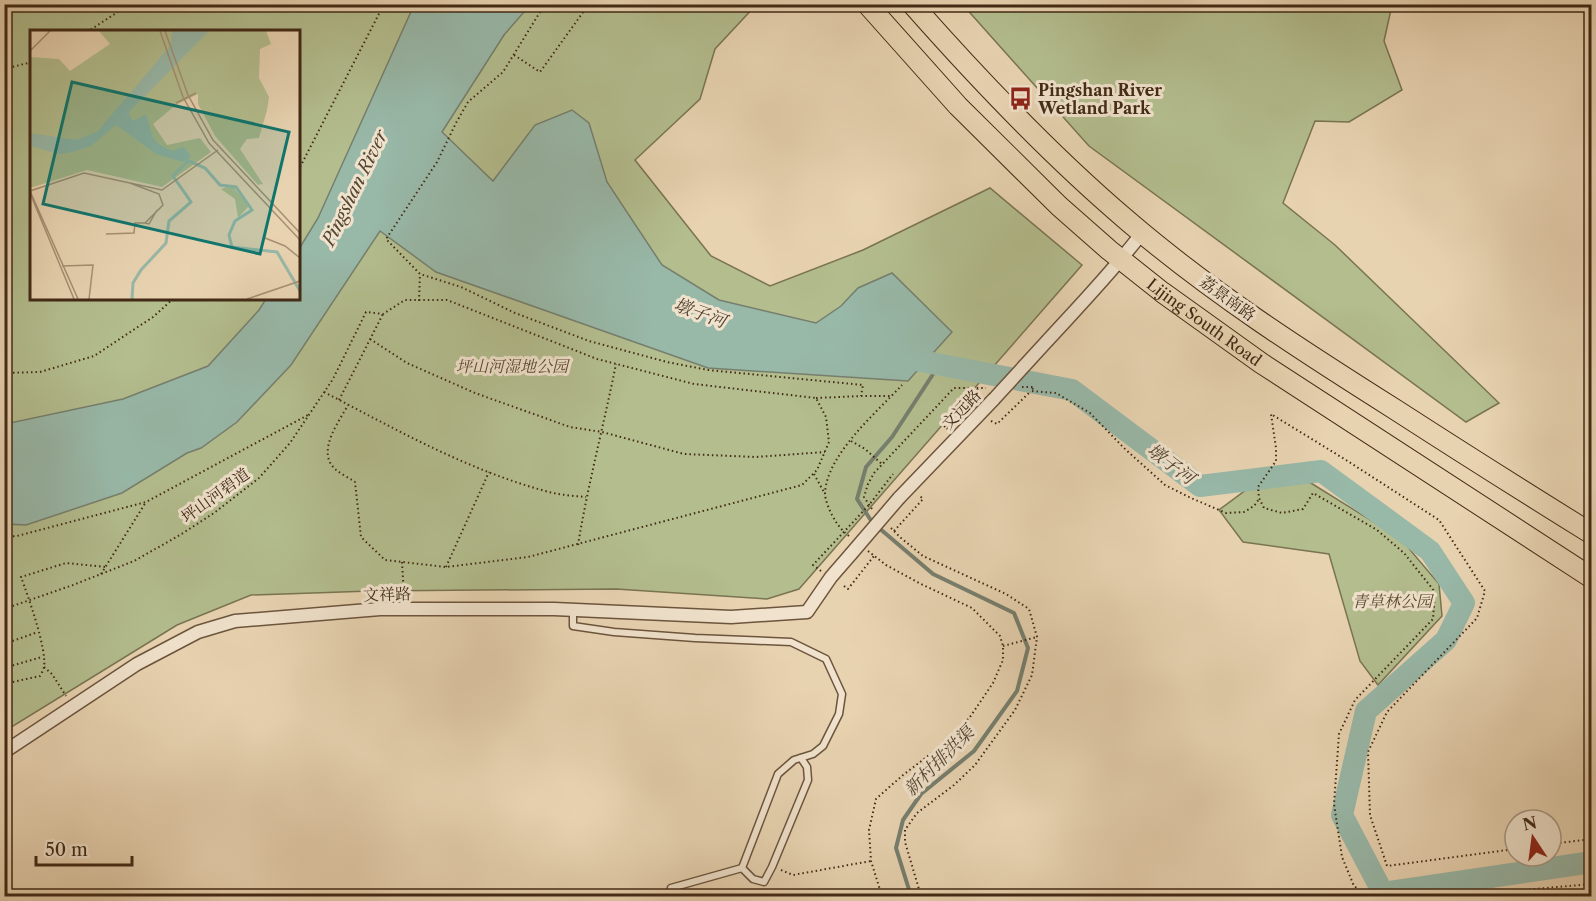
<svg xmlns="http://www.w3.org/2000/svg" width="1596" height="901" viewBox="0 0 1596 901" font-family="'Libre Caslon Text','Noto Serif SC',serif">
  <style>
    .green { fill: #b3bd8e; stroke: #7a7452; stroke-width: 1.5; fill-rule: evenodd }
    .water { fill: #98b8a8; stroke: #767f6e; stroke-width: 1.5 }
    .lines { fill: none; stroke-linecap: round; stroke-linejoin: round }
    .stream { stroke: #767f6e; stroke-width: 4 }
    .river { stroke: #98b8a8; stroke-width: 22 }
    .lane-casing { stroke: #6c543d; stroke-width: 9 }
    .street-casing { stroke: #6c543d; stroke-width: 15 }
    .primary-casing { stroke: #422a16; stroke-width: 22 }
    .path { stroke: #422a16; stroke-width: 2; stroke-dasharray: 1.5 3; stroke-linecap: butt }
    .lane { stroke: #f0e2cc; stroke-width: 6 }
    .street { stroke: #f0e2cc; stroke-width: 12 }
    .primary { stroke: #e8d3b1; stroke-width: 20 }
    .street-bridge-casing { stroke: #6c543d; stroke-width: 15; stroke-linecap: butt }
    .street-bridge { stroke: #f0e2cc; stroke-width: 12 }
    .labels { text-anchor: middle; stroke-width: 6; stroke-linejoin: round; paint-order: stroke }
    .poi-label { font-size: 16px; font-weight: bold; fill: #422a16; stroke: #f0e2cc; text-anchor: start }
    .street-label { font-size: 16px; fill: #422a16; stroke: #f0e2cc }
    .park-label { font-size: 16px; font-style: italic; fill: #59472e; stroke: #f0e2cc }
    .water-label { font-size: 18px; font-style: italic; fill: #534633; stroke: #f0e2cc }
    .inset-river { fill: none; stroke: #98b8a8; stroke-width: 3 }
    .inset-road { fill: none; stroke: #a68f73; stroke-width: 1.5 }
    .view { fill: #0f766e; fill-opacity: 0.15; stroke: #0f766e; stroke-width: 3 }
    .inset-edge { fill: none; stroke: #422a16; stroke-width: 3 }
  </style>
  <rect width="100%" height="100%" fill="#e8d3b1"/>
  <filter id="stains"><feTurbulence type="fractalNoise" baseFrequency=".00333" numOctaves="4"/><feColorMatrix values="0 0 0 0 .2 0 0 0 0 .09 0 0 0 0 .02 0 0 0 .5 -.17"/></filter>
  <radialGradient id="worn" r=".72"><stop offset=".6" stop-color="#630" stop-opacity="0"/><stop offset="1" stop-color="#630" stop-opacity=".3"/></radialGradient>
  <g class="green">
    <path d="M5,5H756L715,49L700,99L635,160L711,256L770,286L863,250L990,188L1082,265L799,589L767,599L616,589L371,591L251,595L177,625L5,731ZM32,32H298V298H32Z"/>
    <path d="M963,5H1392L1384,41L1402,90L1349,122L1315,121L1283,203L1335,245L1499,403L1466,422L1089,146Z"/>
    <path d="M1306,480L1401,539L1439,584L1442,616L1378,685L1360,661L1329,554L1243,542L1219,510L1254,484Z"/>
  </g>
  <path class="water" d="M414,5H530L504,35L442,132L493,181L535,125L572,110L589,123L607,182L662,265L719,300L816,323L841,306L858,288L892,273L952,332L908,381L708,368L436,272L380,231L291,365L237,422L201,448L187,453L122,493L26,525L5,524V424L123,399L208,366L259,310L266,299L298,298L299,249L318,218Z"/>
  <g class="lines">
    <path class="stream" d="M911,896L896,848L903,820L921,794L974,751L1017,691L1028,648L1014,613L933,574L872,522L857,499L866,467L892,437L939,365"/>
    <path class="river" d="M895,356L1072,390L1200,486L1321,471L1430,551L1464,603L1446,640L1366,711L1342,815L1383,893L1592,862"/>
    <defs>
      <g id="lane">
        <path d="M573,610V626L614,632L695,638L791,642L826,659L842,694L839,714L823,746L813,754L794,760L778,774L742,868L671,888L673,896"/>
        <path d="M742,868L753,879L764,882L772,867L808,780L807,767L801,758"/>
      </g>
      <g id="street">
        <path d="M1048,340C1080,305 1113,271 1142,233"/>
        <path d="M899,498L994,399"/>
        <path d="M4,752L137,664L198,632L235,621L380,609H554L731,617L807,612L831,577L851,554"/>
      </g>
      <g id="primary">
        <path id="s1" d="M867,4L958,106L1059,206L1109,250L1162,292L1261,363L1592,578"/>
        <path d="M912,4C980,81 1051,156 1129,222C1212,293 1304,352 1396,410C1461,452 1526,493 1592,534"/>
      </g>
    </defs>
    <use href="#lane" class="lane-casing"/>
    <use href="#street" class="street-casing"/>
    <use href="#primary" class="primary-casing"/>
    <g class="path">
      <path d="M545,4L503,72L468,102L456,123L437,162L386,239L420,274L461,287L515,313L589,341L667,362L708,370L863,385L861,396"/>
      <path d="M87,32L130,4"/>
      <path d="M514,55L540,72L589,4"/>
      <path d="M4,69L32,62"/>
      <path d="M298,171L384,4"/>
      <path d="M419,301L420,274"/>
      <path d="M370,339L407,363L475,393L570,427L602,432L684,454L756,457L825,452"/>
      <path d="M4,373L40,372L94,356L153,317L174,298"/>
      <path d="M1022,387H1034L1031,391L1056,393L1090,413L1124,448L1165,485L1191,498L1226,513L1244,512L1254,506L1259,499"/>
      <path d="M324,392C397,430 469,471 549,492C561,495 574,496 586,497"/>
      <path d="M816,398L861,396H891"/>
      <path d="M339,400L383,314"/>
      <path d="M991,421L997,424L1031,391"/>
      <path d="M948,429L944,427L979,388"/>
      <path d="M851,441L865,449L882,464"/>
      <path d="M814,474L825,494"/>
      <path d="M872,509L864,497L868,484L874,473L954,388H986"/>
      <path d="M891,528L901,538L923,556L1006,594L1029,609L1037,637L1032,675L1015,710L975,765L954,785L917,813L905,830V842L921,896"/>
      <path d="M894,531L923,499L920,496"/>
      <path d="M849,536C841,530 837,524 832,515C829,509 825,500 825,493C827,454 877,412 902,385"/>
      <path d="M4,537L17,536L146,502L308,415"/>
      <path d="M578,545C588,484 604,424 616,364"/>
      <path d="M868,551L886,565L921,584L972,608L1000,636L1003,646V660L993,683L970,717L945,743L903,775L876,799L869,830L871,861L882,896"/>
      <path d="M402,562L404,596"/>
      <path d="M446,567L489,472"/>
      <path d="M821,571L813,565L869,505L893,474"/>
      <path d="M101,574L146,502"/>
      <path d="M844,586L848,589L874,556"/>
      <path d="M4,609L73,585L134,561L180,535L214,513L259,478L290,443L333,379L366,312L383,314L405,300H447L597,359L694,384L816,398L826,417L829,442L817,470L802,485L528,557L446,567L385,560L361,537L355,482C349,478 341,474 335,469C316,451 339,422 348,405"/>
      <path d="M4,644L38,632"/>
      <path d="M1003,646L1037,637"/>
      <path d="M44,667L52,674L66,696"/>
      <path d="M4,668L42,657"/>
      <path d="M4,684L40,676C41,675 44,668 44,667C47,649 28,596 21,577L66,563L106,567"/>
      <path d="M4,702L7,698L10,683"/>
      <path d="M1551,844L1592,839"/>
      <path d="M781,870L793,875L871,861"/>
      <path d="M1367,896L1354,886L1342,857L1334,804L1339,734L1355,700L1433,619L1435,592L1404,553L1377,530L1313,493L1303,509L1282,513L1264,508L1259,498L1258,487L1276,461V448L1271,414L1346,460L1439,520L1485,591L1477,618L1387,712L1368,752L1370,815L1387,866L1515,849"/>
      <path d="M1453,896L1592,884"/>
    </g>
    <use href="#lane" class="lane"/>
    <use href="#street" class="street"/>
    <use href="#primary" class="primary"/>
    <defs>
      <g id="street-bridge">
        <path d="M994,399L1048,340"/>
        <path d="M851,554L899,498"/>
      </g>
    </defs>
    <use href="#street-bridge" class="street-bridge-casing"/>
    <use href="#street-bridge" class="street-bridge"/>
  </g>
  <defs>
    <symbol id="bus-bare" viewBox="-9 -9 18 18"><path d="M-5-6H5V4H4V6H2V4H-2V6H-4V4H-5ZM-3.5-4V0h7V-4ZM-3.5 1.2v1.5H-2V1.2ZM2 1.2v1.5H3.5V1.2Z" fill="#8f2418" stroke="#f0e2cc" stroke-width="2.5" paint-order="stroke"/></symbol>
  </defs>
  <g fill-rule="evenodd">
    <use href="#bus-bare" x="1004" y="82" width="33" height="33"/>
  </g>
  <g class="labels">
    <g class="poi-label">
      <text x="1038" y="96">Pingshan River<tspan x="1038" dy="18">Wetland Park</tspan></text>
    </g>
    <g class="street-label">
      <text transform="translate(1228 298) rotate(36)" y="6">荔景南路</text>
      <text dy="6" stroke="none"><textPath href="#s1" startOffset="465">Lijing South Road</textPath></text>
      <text transform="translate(961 409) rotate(-46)" y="6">文远路</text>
      <text transform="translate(215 495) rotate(-36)" y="6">坪山河碧道</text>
      <text transform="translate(387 594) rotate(-2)" y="6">文祥路</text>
    </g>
    <g class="park-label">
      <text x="512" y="372">坪山河湿地公园</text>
      <text x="1392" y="607">青草林公园</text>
    </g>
    <g class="water-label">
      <text transform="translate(355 188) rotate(-64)" y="6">Pingshan River</text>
      <text transform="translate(700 313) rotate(20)" y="6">墩子河</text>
      <text transform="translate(1171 464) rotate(37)" y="6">墩子河</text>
      <text transform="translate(939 761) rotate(-45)" y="6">新村排洪渠</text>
    </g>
  </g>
  <g transform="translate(30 30)">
    <rect width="270" height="270" fill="#e8d3b1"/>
    <path d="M69,1H236L241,14L230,19L229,48L239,67L237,80L229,108L217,109L210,119L233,154L228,155L185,106L168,74V64L146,75L123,94L137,115L170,108L181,122L132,157L57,140L0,158V27L29,29L40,41L80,14ZM197,157L204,158L219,176L208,188L205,169L191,159Z" fill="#b3bd8e"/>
    <path d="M142,1H179L98,83L103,91L116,84L123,108L130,115L142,121L154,117L161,127L153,132L126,124L86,95L61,116L43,122L29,124L0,116V103L46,110L67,102L141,15Z" fill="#98b8a8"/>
    <path class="inset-river" d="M152,128L175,138L190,155L206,157L222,180L205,191L199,205L202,217L247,222L270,261M102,269L103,253L111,240L136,213L139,191L161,172L143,146L158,131"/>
    <path class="inset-road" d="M130,1L153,67L179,113L270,210M135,1L158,65L183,110L270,203M0,21L20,1M146,73L166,63M0,161L54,143L132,160L188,120M0,161L48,269M0,163L44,269M115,193L119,194L127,180M76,204L104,203L105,193H115L133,175L129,164L100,153M235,208L255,216L270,228M32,236L63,235L59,269M217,269L270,251"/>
    <path class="view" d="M42,52L259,102L230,224L13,174Z"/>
    <rect width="270" height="270" class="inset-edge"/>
  </g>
  <rect width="1596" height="901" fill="none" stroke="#e8d3b1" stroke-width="24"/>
  <rect x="6" y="6" width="1584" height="889" fill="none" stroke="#422a16" stroke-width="3"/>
  <rect x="12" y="12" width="1572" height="877" fill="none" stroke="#422a16" stroke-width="1.5"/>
  <g transform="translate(1533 838) rotate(347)"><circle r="28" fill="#f0e2cc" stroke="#aa9883" stroke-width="1.5"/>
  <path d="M0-4.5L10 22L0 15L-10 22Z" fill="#8f2418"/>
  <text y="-9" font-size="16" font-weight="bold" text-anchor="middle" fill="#422a16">N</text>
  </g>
  <path d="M36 856v9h96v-9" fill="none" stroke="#422a16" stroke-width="3"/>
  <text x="45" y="856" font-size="18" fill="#422a16" stroke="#f0e2cc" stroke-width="4.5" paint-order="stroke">50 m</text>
  <rect width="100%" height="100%" filter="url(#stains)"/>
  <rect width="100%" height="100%" fill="url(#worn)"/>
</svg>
